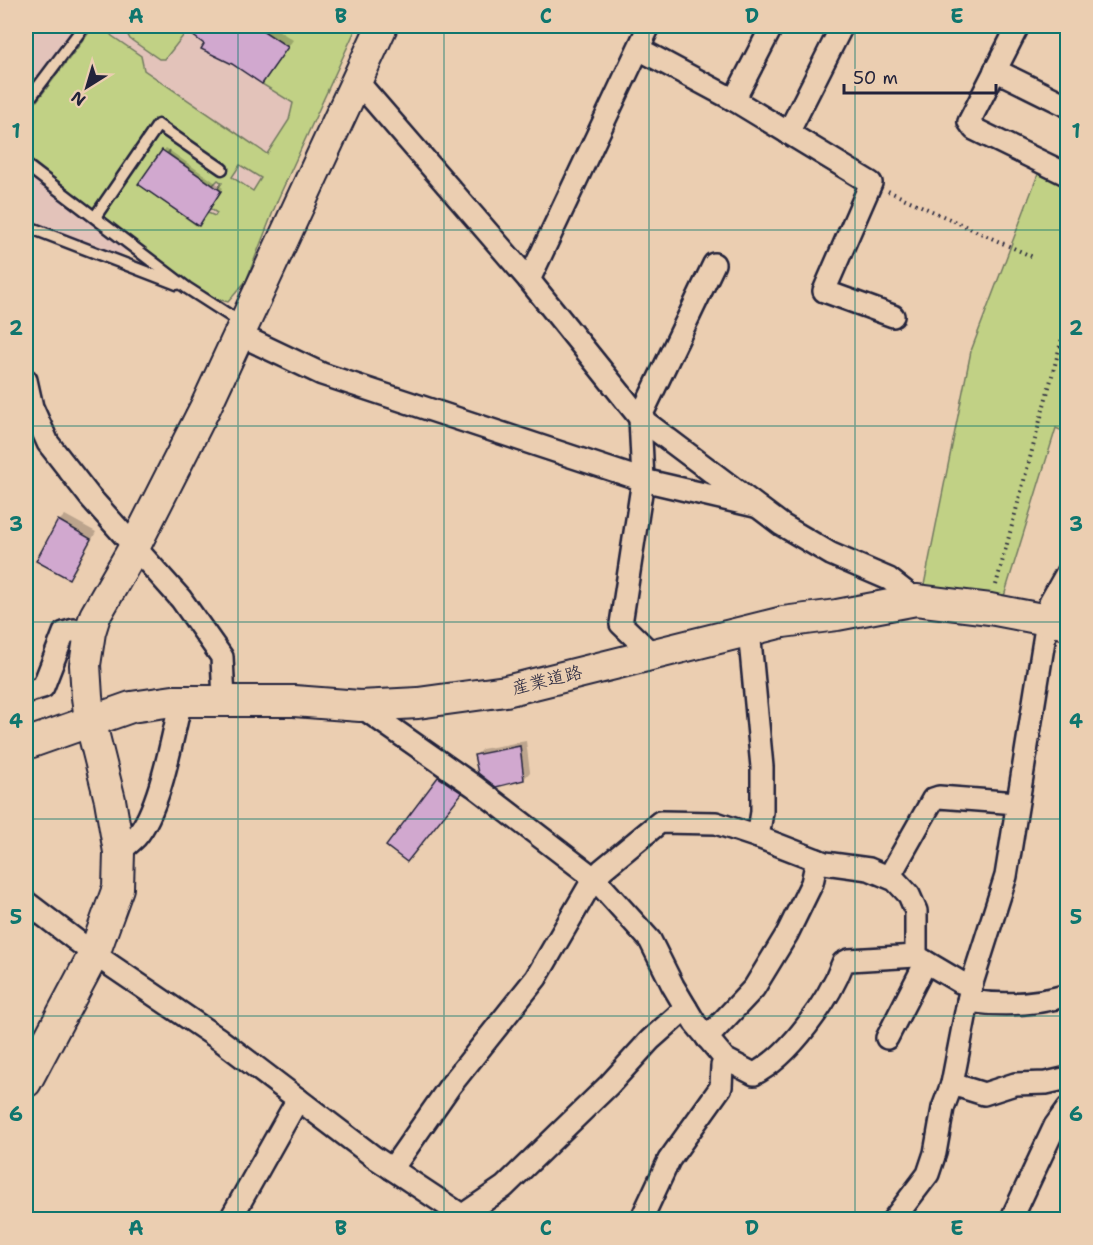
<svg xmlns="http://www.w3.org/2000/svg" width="1093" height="1245" viewBox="0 0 1093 1245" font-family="'Shantell Sans','Klee One',sans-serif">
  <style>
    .built { fill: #e3c3ba }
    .green { fill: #c1d185; stroke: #727a60; stroke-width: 1.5; fill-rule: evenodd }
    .shadow { fill: #0003 }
    .building { fill: #d1a8cf; stroke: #22223b; stroke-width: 1.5 }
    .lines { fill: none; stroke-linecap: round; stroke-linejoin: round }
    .lane-casing { stroke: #22223b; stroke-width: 15 }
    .street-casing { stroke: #22223b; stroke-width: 26 }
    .secondary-casing { stroke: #22223b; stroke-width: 34 }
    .path { stroke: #22223b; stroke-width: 4; stroke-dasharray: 1.5 4.5; stroke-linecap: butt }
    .lane { stroke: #ebceb1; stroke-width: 10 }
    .street { stroke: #ebceb1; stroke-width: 21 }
    .secondary { stroke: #ebceb1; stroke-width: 30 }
    .grid { fill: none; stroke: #0f766e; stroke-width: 1.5; stroke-opacity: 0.55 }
    .labels { text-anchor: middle; stroke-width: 4.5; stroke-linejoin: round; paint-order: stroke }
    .street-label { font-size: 18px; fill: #22223b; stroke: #ebceb1 }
    .neatline { fill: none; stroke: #0f766e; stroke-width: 2 }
    .grid-label { font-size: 20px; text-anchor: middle; font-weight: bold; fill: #0f766e }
  </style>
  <rect width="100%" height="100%" fill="#ebceb1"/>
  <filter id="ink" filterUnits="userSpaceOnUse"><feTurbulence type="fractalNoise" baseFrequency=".0167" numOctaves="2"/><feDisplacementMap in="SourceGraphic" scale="12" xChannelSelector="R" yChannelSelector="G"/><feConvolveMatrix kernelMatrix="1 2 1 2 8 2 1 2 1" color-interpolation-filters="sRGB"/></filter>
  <g filter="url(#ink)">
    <path class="built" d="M26,26H357L278,199L246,281L228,302L217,299L186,281L134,240L125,252L119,255L26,219Z"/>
    <g class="green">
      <path d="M94,26H104L112,36L141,56L144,70L267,154L289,120L293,103L262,84L287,47L256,26H357L278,199L246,281L228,302L217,299L186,281L26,156V115ZM162,150L167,154L170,150L169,154L213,185L218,180L222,183L218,188L221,191L209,208L217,213L215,216L208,213L198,226L139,184ZM240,165L261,178L253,191L232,177Z"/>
      <path d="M123,26H179L187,31L165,59H159L130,39Z"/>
      <path d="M1043,161L1067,175V433L1056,428L1001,606L922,595L971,351Z"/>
    </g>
    <g class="shadow">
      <path d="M181,26H272L293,40L268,75L206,43Z"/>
      <path d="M166,148L223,188L201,222L163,151Z"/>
      <path d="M65,515L96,532L75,571L69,577L59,521Z"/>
      <path d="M526,741L530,772L524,779L476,755L482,749Z"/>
      <path d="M446,771L467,786L413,854L388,846Z"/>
    </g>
    <g class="building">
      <path d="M180,26H256L288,47L262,84L232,64L201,49L204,44Z"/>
      <path d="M162,150L221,191L199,226L138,184Z"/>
      <path d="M58,520L91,539L69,579L36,561Z"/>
      <path d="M520,746L524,780L496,787L478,773L474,755Z"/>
      <path d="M438,777L462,793L407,862L386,846Z"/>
    </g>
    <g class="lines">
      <defs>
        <g id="lane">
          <path d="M26,103L84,26"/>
          <path d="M26,165L187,288L243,324"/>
          <path d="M95,217L158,125L222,169"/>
          <path d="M26,226L177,284"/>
        </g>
        <g id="street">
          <path d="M1018,26L969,122L974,129L1068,175"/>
          <path d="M639,49L734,100L871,183L824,291L893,316"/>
          <path d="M995,70L1068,106"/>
          <path d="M357,81L529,280L649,26"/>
          <path d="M734,100L772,26"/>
          <path d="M788,133L842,26"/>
          <path d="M529,280L640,418L782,525L831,554L889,579L916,600"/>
          <path d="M240,335L322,374L643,480L755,506"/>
          <path d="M26,380L32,407L48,443L90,497L181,599L222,657L224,700"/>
          <path d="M749,630L762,767V812L758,837"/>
          <path d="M652,654L621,624L643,480L640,418L714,264"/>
          <path d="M26,692L43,687L64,633L74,630L89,638"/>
          <path d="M360,706L474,786L594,878L650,940L673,986L695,1023L725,1059L754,1074C790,1056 829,1000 843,963L849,960L916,956L960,982L971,986"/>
          <path d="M119,852C125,847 131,842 136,837C160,810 172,738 181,701"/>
          <path d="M889,877L933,799L939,797L1017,803"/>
          <path d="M26,902L94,954L219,1039L374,1157L469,1220"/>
          <path d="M968,1001C1002,1006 1034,1005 1068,995"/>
          <path d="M707,1038L754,988L787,934L812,883L817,860"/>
          <path d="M887,1038L926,962"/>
          <path d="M952,1084L984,1094L1015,1084L1046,1083L1068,1078"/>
          <path d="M392,1169L450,1086L536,978L594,878L603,869L660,822L716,823L758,837L825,863L869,869L895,880L909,895L916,911V956"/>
          <path d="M465,1216L469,1211L504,1187L609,1085L650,1040L686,1008"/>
          <path d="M230,1220L298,1099"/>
          <path d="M641,1220L669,1160L721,1087L722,1066L725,1059"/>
          <path d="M893,1220L928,1174L935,1153L943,1108L952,1084L971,986L1006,876L1050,603L1068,571"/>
          <path d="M1011,1220L1055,1126L1068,1108"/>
        </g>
        <g id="secondary">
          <path d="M26,744L131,707L173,701H294L360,706L418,703L506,691L783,622L837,615L916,600L990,609L1068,624"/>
          <path d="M26,1082L94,954L118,888L119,852L110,800L90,720L87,697L85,665L90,632L95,616L134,548L206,406L382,26"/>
        </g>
      </defs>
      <use href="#lane" class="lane-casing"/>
      <use href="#street" class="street-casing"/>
      <use href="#secondary" class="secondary-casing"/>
      <g class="path">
        <path d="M888,191L1033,257"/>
        <path d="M996,585L1068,316"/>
      </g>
      <use href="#lane" class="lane"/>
      <use href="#street" class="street"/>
      <use href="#secondary" class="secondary"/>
    </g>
  </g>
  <path class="grid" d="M238,26V1220M444,26V1220M649,26V1220M855,26V1220M26,230H1068M26,426H1068M26,622H1068M26,819H1068M26,1016H1068"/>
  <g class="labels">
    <g class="street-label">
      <text transform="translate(547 680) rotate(-14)" y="6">産業道路</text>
    </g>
  </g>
  <rect width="1093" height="1245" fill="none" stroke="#ebceb1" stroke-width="66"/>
  <g transform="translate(87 87) rotate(217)" stroke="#ebceb1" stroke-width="4.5" paint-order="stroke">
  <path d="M0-4.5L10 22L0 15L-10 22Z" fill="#22223b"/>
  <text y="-9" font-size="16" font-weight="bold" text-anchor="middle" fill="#22223b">N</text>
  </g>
  <path d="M844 84v9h152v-9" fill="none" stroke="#22223b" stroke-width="3"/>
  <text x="853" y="84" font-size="18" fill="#22223b" stroke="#ebceb1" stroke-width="4.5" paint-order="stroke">50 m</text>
  <rect x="33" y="33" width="1027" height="1179" class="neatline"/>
  <g class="grid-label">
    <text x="136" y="23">A</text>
    <text x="341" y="23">B</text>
    <text x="546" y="23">C</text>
    <text x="752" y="23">D</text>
    <text x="957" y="23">E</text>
    <text x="16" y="138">1</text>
    <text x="1076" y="138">1</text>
    <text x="16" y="335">2</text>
    <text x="1076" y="335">2</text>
    <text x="16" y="531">3</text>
    <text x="1076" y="531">3</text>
    <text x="16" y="728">4</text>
    <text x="1076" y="728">4</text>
    <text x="16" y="924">5</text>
    <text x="1076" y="924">5</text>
    <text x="16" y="1121">6</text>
    <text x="1076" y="1121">6</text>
    <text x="136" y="1235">A</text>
    <text x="341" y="1235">B</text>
    <text x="546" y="1235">C</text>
    <text x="752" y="1235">D</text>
    <text x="957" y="1235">E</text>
  </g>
</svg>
